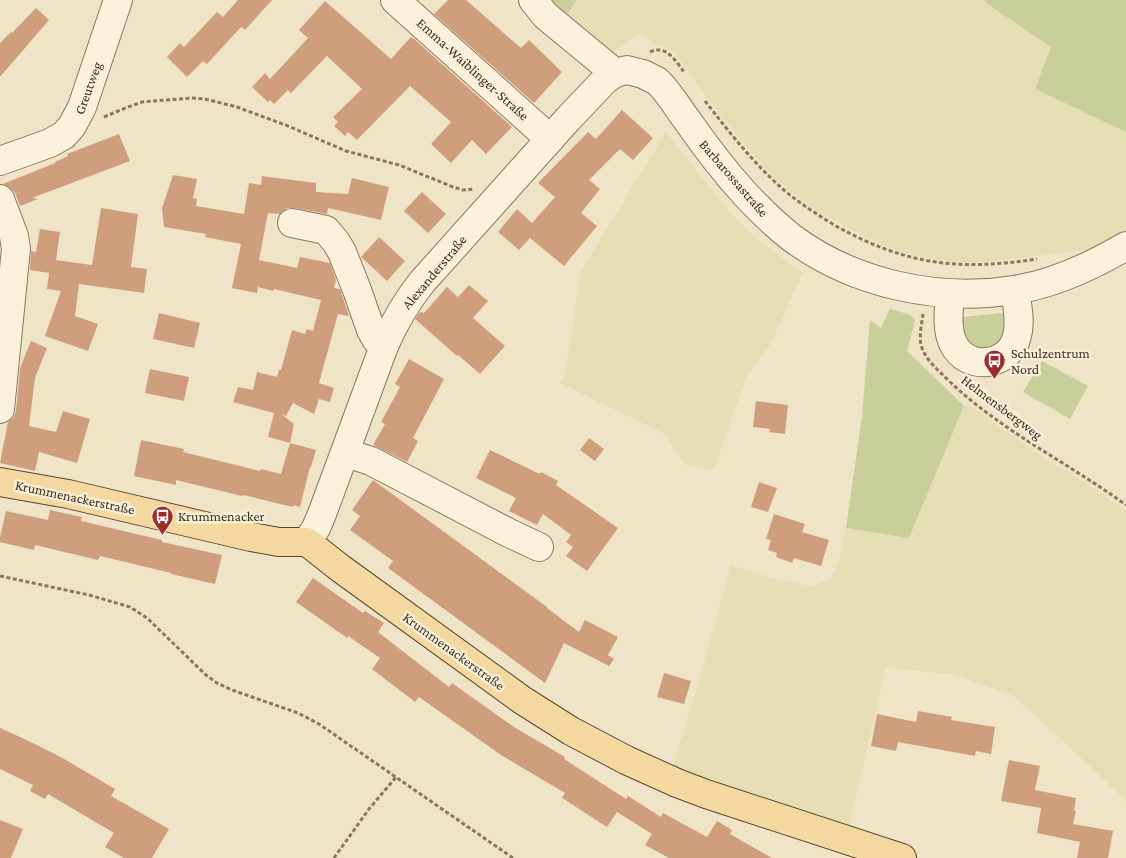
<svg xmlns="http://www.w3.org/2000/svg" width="1126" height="858" viewBox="0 0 1126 858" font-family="'Crimson Pro',serif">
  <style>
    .farmland { fill: #e6deb5 }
    .green { fill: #c9cf9b }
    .building { fill: #cf9f7d }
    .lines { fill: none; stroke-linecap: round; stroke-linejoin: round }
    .minor-casing { stroke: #8d765c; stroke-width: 30 }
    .major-casing { stroke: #5b4430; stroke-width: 30 }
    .path { stroke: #8d765c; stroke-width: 3; stroke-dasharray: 4 2.5; stroke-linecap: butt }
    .minor { stroke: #faf1dc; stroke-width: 28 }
    .major { stroke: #f3d9a0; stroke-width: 28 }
    .labels { text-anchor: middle; stroke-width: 5; stroke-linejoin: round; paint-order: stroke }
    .street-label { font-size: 14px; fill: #3d2e20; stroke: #f7eed8 }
    .poi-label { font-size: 14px; fill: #3d2e20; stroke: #f7eed8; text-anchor: start }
  </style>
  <rect width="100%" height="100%" fill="#f0e4c8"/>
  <g class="farmland">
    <path d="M577,0H985L986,2L1051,47L1035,89L1126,132V229L1115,237L1087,250L985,262H966L950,261L917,256L901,252L880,244L844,226L820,213L795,195L775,178L762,165L727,123L704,95L675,53L667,47L651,43L642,32L609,55L563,20Z"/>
    <path d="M666,132L727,209L748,231L770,249L803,273L770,345L747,376L713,471L685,464L665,434L560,383L565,375L581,271Z"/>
    <path d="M964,406H971L1035,452L1067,471L1126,510V801L1091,767L1014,696L952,674L886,668L849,826L762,800L724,787L673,767L700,677L731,565L776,579L810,586L830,580L839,559L846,528L909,538Z"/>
  </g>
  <g class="green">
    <path d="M542,0H577L563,20Z"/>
    <path d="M985,0H1126V132L1035,89L1051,47L985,2Z"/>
    <path d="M890,309L908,314L914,318L915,321L907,351L964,406L909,538L846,528L862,417L870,320L881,328Z"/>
    <path d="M1002,313C1011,325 1005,334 999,346L979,352L962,338V320L964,317Z"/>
    <path d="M1042,361L1088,386L1070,419L1023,392Z"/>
  </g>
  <g class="building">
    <path d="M238,0H272L245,30L241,27L207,64L203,61L187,77L167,57L180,43L184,47L217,12L223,17Z"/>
    <path d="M448,0H466L521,48L529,40L562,72L534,103L434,14Z"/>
    <path d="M325,1L391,59L411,37L413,38L512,127L486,154L472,140L451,163L431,144L451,122L410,86L357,140L348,132L345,136L334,126L338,122L333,117L362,89L327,56L291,93L288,90L274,104L270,100L268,102L252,87L265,73L270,79L308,38L299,30Z"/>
    <path d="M36,8L49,20L0,77V43L11,32L12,33Z"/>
    <path d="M622,110L653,138L633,160L620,149L589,180L600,189L581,213L597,226L564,266L530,238L519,250L498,232L517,209L532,223L555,197L538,183L588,132L596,139Z"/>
    <path d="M119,134L130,161L32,198L38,199L20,206L15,193L10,187L3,184L55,163V162L68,156L67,154Z"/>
    <path d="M173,175L197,179L193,198L197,199L196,206L244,214L249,183L261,185L262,176L316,183V192L348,194L352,178L389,187L381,220L328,208L327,214L295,208H287L280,214L268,213L259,260L297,268L300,257L330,263L336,280L334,288L340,289L349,316L338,314L319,383L334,388L330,402L319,399L314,414L293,403L286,416L281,414L294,424L290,443L268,437L274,413L233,402L238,387L253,390L257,372L277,377L279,370H281L292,330L305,334L307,329L313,331L321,300L274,289L273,291L258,287L257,293L232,288L241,244L205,237L206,234L164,227L162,208Z"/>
    <path d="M422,192L446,214L428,233L404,211Z"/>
    <path d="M101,208L138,214L131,267L147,269L144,293L79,284L75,316L98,324L88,351L45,336L61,291L47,289L49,273L30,270L31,251L36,252L40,229L60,232L56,260L92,265Z"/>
    <path d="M379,237L405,261L387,281L361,257Z"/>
    <path d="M469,285L488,301L473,318L505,346L480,374L458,355L457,356L415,319L420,312L424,313L447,287L458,297Z"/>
    <path d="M159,313L200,323L194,348L153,339Z"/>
    <path d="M31,341L47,348L35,378L29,426L56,432L63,411L90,419L77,463L39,452L35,471L0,463L8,422L13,418L16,411L20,368Z"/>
    <path d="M409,359L444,379L413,438L418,441L407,462L373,445L385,424L381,422L400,387L395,384Z"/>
    <path d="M150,369L189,377L184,401L145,393Z"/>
    <path d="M756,401L788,405L785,434L769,432L770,429L753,427Z"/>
    <path d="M589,438L604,449L595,461L580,450Z"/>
    <path d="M141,440L184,449L183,452L260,471L261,469L281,474L290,443L316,450L311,467H310L300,507L294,505L293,507L243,495L242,496L176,480V485L134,476Z"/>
    <path d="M490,450L540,474L541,472L558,481L556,485L618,528L587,571L566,556L573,547L566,542L571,535L543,514L537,525L509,511L516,498L476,478Z"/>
    <path d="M373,480L547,607V608L579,632L585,620L618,637L608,655L614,659L609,666L564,643L545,683L388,568L393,561L350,530L360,516L352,510Z"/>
    <path d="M759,482L777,488L768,512L751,507Z"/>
    <path d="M50,510L82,517L81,521L162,540V542L222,555L215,584L171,574V573L100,556L98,560L35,545L34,550L0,542V537L6,511L48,520Z"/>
    <path d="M774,514L805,524L802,532L829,540L821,566L794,558L792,563L776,557L777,553L768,550L771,540L766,539Z"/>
    <path d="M313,578L363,613L365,611L384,623L378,632L449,687L452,683L514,727L565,757L564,759L626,799L628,796L661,817L663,813L707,837L717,821L732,830L730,834L772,858H669L645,845L652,834L617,812L607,827L562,798L565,793L501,755L419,697L415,702L372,669L380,658L348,636L347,638L296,602Z"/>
    <path d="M664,673L691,681L684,704L657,697Z"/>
    <path d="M918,711L952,717L951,720L995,727L991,754L976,751L975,756L898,742L896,751L871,746L877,714L916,722Z"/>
    <path d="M0,728L31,742L59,756L115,789L111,796L169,829L152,858H124L105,847L114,833L48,794L45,799L30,791L33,785L0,769Z"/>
    <path d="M1009,760L1040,766L1035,790L1076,798L1074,811H1076L1073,824L1113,831L1108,858H1077L1080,842L1037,833L1041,808L1001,801Z"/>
    <path d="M0,820L23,829L11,858H0Z"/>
  </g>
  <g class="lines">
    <defs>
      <g id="minor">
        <path d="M395,0L550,139"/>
        <path d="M533,0L545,15L552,21L615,73"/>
        <path d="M0,161L50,143L64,135L72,126L82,107L118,0"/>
        <path d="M0,199L14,236L16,249L0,409"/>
        <path d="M292,223L326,230L336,242L342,252L357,290L371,330L376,339L384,346"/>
        <path d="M950,294C949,309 946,328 953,343C966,372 1010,367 1017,336C1021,322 1017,305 1015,290"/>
        <path d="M346,453L371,461L509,533L539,547"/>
        <path d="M307,542L316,528L322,514L384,346C394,323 406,302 422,282L568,119L606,79L615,73L627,70L643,74L657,81C669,92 677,107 687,120C705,146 724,171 745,194C760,210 775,225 792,238C854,284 938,302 1014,290C1054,284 1092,266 1126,246"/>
      </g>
      <path id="major" d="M0,482L68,494L251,537L279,542H307L340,568L522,700L571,731L626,760L677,783L706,794L902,858"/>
    </defs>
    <use href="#minor" class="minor-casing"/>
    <use href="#major" class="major-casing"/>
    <g class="path">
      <path d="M650,52C666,44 676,61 684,72"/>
      <path d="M705,101C726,128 747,155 772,179C791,198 813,212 836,226C906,265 959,271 1037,259"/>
      <path d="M104,117L128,107L142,102L191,98L205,99L237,107L288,126L346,151L399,165L453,187L463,190L474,189"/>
      <path d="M923,314C922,324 918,338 922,348C927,361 938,370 948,380C1001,431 1067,462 1126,505"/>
      <path d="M0,576L89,595L130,607L147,618L206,675L217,683L232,690L298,713L319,724L513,858"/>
      <path d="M334,858L369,809L396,777"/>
    </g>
    <use href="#minor" class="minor"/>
    <use href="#major" class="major"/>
  </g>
  <defs>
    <symbol id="bus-pin" viewBox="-11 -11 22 30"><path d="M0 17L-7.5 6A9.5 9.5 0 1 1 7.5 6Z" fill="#9e2a2b" stroke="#f7eed8"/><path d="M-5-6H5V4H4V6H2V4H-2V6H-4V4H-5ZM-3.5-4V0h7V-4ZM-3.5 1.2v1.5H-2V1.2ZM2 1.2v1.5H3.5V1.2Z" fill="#fff"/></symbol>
  </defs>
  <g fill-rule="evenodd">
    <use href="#bus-pin" x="982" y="348" width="25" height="34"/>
    <use href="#bus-pin" x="150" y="504" width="25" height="34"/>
  </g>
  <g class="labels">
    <g class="street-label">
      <text transform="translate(473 69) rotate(42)" y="5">Emma-Waiblinger-Straße</text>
      <text transform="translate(88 88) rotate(-70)" y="5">Greutweg</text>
      <text transform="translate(734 178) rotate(49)" y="5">Barbarossastraße</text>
      <text transform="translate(434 272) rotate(-50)" y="5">Alexanderstraße</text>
      <text transform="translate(1002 407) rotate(37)" y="5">Helmensbergweg</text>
      <text transform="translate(75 497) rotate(12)" y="5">Krummenackerstraße</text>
      <text transform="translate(454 651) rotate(36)" y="5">Krummenackerstraße</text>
    </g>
    <g class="poi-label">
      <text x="1011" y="358">Schulzentrum<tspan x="1011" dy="16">Nord</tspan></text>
      <text x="178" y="521">Krummenacker</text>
    </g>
  </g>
</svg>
